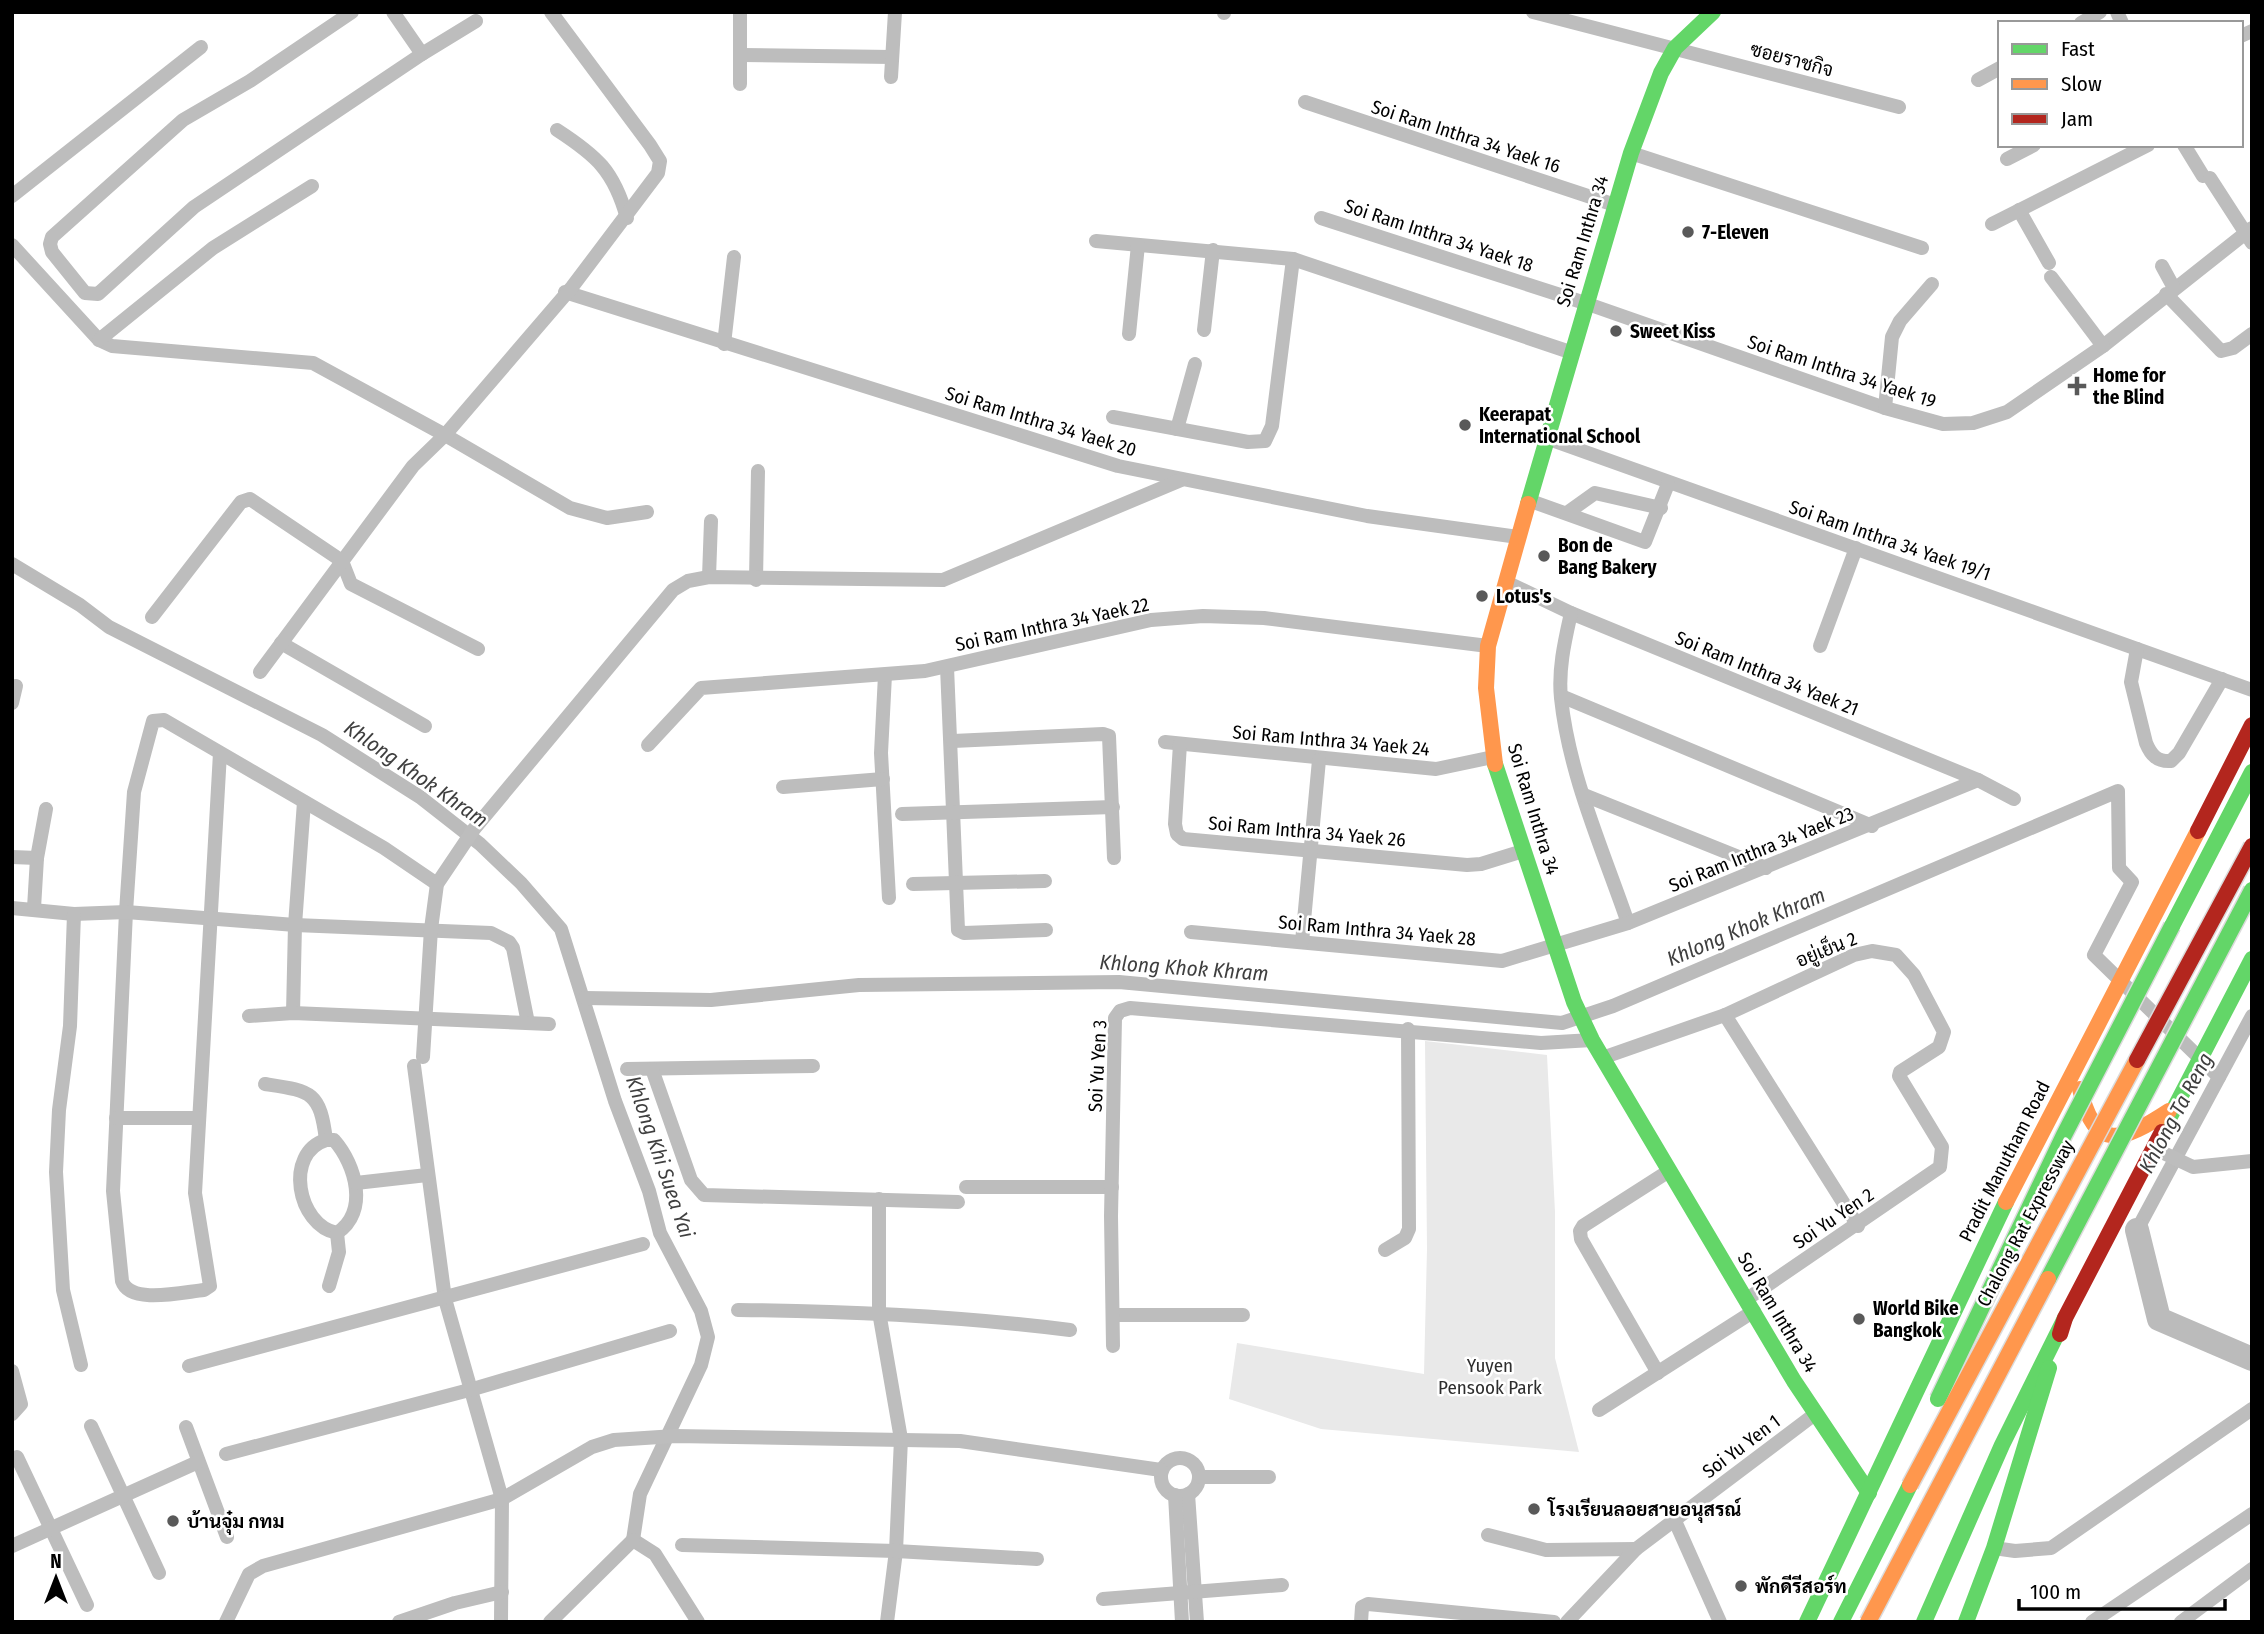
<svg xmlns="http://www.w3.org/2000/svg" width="2264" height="1634" viewBox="0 0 2264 1634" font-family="'Fira Sans Condensed',Sarabun,sans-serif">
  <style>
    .green { fill: #e9e9e9 }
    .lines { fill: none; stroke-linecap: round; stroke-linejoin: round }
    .canal { stroke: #bbb; stroke-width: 14 }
    .river { stroke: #bbb; stroke-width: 24 }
    .street { stroke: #bdbdbd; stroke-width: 14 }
    .fast { stroke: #63d668; stroke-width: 16 }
    .slow { stroke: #ff974d; stroke-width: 16 }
    .jam { stroke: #b3261e; stroke-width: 16 }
    .fast-bridge-casing { stroke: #dbdbdb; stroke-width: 19; stroke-linecap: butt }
    .slow-bridge-casing { stroke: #dbdbdb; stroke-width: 19; stroke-linecap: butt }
    .jam-bridge-casing { stroke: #dbdbdb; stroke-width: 19; stroke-linecap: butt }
    .fast-bridge { stroke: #63d668; stroke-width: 16 }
    .slow-bridge { stroke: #ff974d; stroke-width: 16 }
    .jam-bridge { stroke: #b3261e; stroke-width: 16 }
    .poi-dot { fill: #595959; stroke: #fff; stroke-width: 2.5 }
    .labels { text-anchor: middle; stroke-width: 5; stroke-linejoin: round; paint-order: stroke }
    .street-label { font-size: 19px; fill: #000; stroke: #fff }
    .poi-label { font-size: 19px; font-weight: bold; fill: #000; stroke: #fff; text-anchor: start }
    .park-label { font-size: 19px; fill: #2e2e2e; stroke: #fff }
    .water-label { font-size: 21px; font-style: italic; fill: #3f3f3f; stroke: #fff }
  </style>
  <rect width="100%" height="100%" fill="#fff"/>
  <path class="green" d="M1425,1041L1547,1055L1555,1212V1358L1579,1452L1321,1429L1229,1399L1237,1343L1424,1374L1427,1249Z"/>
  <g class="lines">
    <g class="canal">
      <path d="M12,564L80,605L109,627L322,735L420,797L480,844L521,883L561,929L615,1101L649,1191L660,1233L701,1311L708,1337L701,1365L640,1494L633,1540"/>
      <path d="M585,998L711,1000L859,985L1119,982L1562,1023L1613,1006L2118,791L2119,868L2132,882L2094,955L2219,1077"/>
      <path d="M2137,1230L2252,1016"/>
      <path d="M633,1540L655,1554L698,1622"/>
      <path d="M550,1622L633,1540"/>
    </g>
    <path class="river" d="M2137,1230L2159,1319L2252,1359"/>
    <g class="street">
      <path d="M352,12L250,81L183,120L52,237L50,244L52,252L85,293L98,294L194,207L422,54L476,21"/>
      <path d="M393,12L422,54"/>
      <path d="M1533,12L1899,107"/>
      <path d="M2117,12L2122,23"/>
      <path d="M1224,13V12"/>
      <path d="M2081,23L2100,12"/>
      <path d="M2241,36L2252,31"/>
      <path d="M742,55L892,57"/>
      <path d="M891,77L895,12"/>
      <path d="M1978,80L2000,68"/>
      <path d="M740,84V12"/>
      <path d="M1305,102L1615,205"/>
      <path d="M557,130C597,156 614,171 627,218"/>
      <path d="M2184,145L2203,176"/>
      <path d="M1631,153L1922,248"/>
      <path d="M2007,159L2034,145"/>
      <path d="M2210,178L2252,243"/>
      <path d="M12,196L201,47"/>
      <path d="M2019,210L2049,263"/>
      <path d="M1321,218L1585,303L1885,408L1943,424L1973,423L2007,412L2103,346L2252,228"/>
      <path d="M1992,224L2148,145"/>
      <path d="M1096,241L1293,259L1570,352"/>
      <path d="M12,245L99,340L112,346L313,363L445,435L570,508L607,518L647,512"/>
      <path d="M2162,266L2174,288"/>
      <path d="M2051,277L2103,346"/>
      <path d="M565,292L1118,466L1367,516L1518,537"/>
      <path d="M2166,294L2221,351L2233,348L2252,334"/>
      <path d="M1204,330L1213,250"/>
      <path d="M1129,334L1138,245"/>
      <path d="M99,340L213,248L312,186"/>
      <path d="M724,344L734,257"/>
      <path d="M1885,408L1892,337L1900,321L1932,284"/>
      <path d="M1113,417L1248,442L1265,441L1272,426L1293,259"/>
      <path d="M1177,429L1195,364"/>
      <path d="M1546,438L2252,690"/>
      <path d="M1528,500L1645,542L1668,484"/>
      <path d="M1567,513L1595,493L1661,508"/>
      <path d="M709,577L711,521"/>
      <path d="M756,580L758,471"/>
      <path d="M1506,582L1571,613L1978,780L2014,799"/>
      <path d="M1571,613C1565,640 1558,669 1561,698C1569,775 1603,850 1628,923"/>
      <path d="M152,617L241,502L250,499L342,561L351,584L478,649"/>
      <path d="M281,643L425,726"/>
      <path d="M1820,646L1856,548"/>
      <path d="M2137,649L2131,682L2146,743C2151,755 2157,762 2171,761L2179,753L2222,679"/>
      <path d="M947,667L958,930L964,933L1046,930"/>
      <path d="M260,672L413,466L445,435L572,287L658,173L660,161L650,145L551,12"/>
      <path d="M885,675L881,753L889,898"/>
      <path d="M1561,696L1872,826"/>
      <path d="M12,703L16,686"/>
      <path d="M953,741L1103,734L1109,736L1114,858"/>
      <path d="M1165,742L1436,769L1493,757"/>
      <path d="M1180,744L1175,824L1177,834L1183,839L1467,865L1481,864L1523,851"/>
      <path d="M648,745L701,688L925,671L1151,620L1203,616L1264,618L1488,646"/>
      <path d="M220,753L195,1193L210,1286L204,1290C183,1292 130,1305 122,1281L113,1191L126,912L134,792L153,721L164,720L384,848L437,884"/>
      <path d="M783,787L883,779"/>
      <path d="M1584,795L1766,868"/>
      <path d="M902,814L1113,807"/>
      <path d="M12,857L37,858"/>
      <path d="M913,884L1045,881"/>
      <path d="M12,908L74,914L126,912L295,925L491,933L509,942L513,948L528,1023"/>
      <path d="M34,908L37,858L46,809"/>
      <path d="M74,914L70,1026L59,1110L56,1172L63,1290L81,1365"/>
      <path d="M1191,932L1502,961L1628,923L1978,780"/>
      <path d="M1302,942L1319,760"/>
      <path d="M293,1013L295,925L304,802"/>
      <path d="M1725,1015L1858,1226"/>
      <path d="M249,1016L293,1013L549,1024"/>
      <path d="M423,1057L431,929L437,884L474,829L673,590L688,581L709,577L943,580L1181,480"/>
      <path d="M1602,1058L1725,1015L1854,955L1872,951L1896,955L1914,975L1944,1032L1939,1047L1900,1072L1899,1076L1942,1147L1940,1167L1747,1299"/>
      <path d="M414,1066L445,1299L502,1499L501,1622"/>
      <path d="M627,1069L813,1066"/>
      <path d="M652,1069L691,1180L704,1195L958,1202"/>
      <path d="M265,1084C311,1091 320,1091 326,1140"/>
      <path d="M116,1118H199"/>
      <path d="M326,1140H334C356,1165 369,1212 337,1233C297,1225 284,1153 326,1140Z"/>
      <path d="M2153,1148L2193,1167L2252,1161"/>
      <path d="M356,1183L427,1175"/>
      <path d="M966,1187H1112"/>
      <path d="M879,1199V1312L901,1439L896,1551L887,1622"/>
      <path d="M1385,1250L1405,1238L1409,1229L1408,1029"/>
      <path d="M329,1286L339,1252L337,1233"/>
      <path d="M738,1310C850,1311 959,1316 1070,1330"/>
      <path d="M1113,1315H1243"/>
      <path d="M1113,1346L1111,1216L1115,1018L1120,1011L1130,1008L1541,1043L1592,1040"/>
      <path d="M189,1366L643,1244"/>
      <path d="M12,1371L21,1404L12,1414"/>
      <path d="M1658,1373L1581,1239L1580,1231L1583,1226L1669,1171"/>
      <path d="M1599,1410L1754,1311"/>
      <path d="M91,1426L159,1573"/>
      <path d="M186,1427L227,1537"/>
      <path d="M226,1454L473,1389L670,1331"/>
      <path d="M17,1457L87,1605"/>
      <circle cx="1180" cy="1477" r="19"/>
      <path d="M1200,1477H1269"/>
      <path d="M1188,1494L1197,1622"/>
      <path d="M1175,1495L1182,1622"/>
      <path d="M1675,1521L1720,1622"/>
      <path d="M1488,1535L1546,1550L1636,1549"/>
      <path d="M682,1545L896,1551L1037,1559"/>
      <path d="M12,1546L198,1462"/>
      <path d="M1994,1548L2015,1551L2051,1548L2252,1409"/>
      <path d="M1103,1599L1282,1585"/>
      <path d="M226,1622L249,1574L263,1566L502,1499L592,1447L614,1440L675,1436L960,1441L1161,1470"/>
      <path d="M399,1622L455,1603L502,1592"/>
      <path d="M1361,1622L1362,1607L1368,1604L1554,1622"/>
      <path d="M1567,1622L1636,1549L1815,1414"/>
      <path d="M2092,1622L2252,1514"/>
      <path d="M2181,1622L2252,1569"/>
    </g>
    <g class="fast">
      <path d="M1528,504L1631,153L1661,73L1675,48L1713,12"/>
      <path d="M1495,764L1574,1002L1592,1040L1794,1381L1869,1493"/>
      <path d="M2172,926L2252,772"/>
      <path d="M2162,1132L2252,959"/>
      <path d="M1807,1622L2006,1202"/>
      <path d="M1841,1622L1910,1485"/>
      <path d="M1924,1622L2002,1445L2065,1318"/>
      <path d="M1966,1622L1994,1548L2049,1368"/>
    </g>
    <g class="slow">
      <path d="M1495,764L1486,688L1488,646L1528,504"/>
      <path d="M2080,1089C2095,1154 2123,1141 2169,1111"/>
      <path d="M2006,1202L2198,831"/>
    </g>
    <g class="jam">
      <path d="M2198,831L2252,725"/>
      <path d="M2060,1334L2065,1318L2162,1132"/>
    </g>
    <defs>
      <g id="fast-bridge">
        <path d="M2048,1279L2252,890"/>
        <path d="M1938,1399L2064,1135L2172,926"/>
      </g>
      <g id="slow-bridge">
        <path d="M1910,1485L2137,1060"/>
        <path d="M1868,1622L2048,1279"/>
      </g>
      <path id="jam-bridge" d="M2137,1060L2252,846"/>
    </defs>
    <use href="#fast-bridge" class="fast-bridge-casing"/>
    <use href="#slow-bridge" class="slow-bridge-casing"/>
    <use href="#jam-bridge" class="jam-bridge-casing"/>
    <use href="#fast-bridge" class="fast-bridge"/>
    <use href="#slow-bridge" class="slow-bridge"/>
    <use href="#jam-bridge" class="jam-bridge"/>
  </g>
  <g class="poi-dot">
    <circle cx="1688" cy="232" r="7"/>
    <circle cx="1616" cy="331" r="7"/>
    <path d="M2073.5 375.5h7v7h7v7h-7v7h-7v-7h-7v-7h7z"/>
    <circle cx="1465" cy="425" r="7"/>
    <circle cx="1544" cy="556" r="7"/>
    <circle cx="1482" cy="596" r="7"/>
    <circle cx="1859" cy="1319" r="7"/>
    <circle cx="1534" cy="1509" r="7"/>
    <circle cx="173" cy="1521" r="7"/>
    <circle cx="1741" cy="1586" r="7"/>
  </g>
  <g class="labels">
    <g class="street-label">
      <text transform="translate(1792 59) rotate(15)" y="7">ซอยราชกิจ</text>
      <text transform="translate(1466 136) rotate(18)" y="7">Soi Ram Inthra 34 Yaek 16</text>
      <text transform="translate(1439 235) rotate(18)" y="7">Soi Ram Inthra 34 Yaek 18</text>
      <text transform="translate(1582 241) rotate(-73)" y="7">Soi Ram Inthra 34</text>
      <text transform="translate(1842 371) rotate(18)" y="7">Soi Ram Inthra 34 Yaek 19</text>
      <text transform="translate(1041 421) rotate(17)" y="7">Soi Ram Inthra 34 Yaek 20</text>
      <text transform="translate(1890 540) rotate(19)" y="7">Soi Ram Inthra 34 Yaek 19/1</text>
      <text transform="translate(1052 624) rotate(-12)" y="7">Soi Ram Inthra 34 Yaek 22</text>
      <text transform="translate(1767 673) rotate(22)" y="7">Soi Ram Inthra 34 Yaek 21</text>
      <text transform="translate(1331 740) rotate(5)" y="7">Soi Ram Inthra 34 Yaek 24</text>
      <text transform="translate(1534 809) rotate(73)" y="7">Soi Ram Inthra 34</text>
      <text transform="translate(1307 831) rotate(5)" y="7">Soi Ram Inthra 34 Yaek 26</text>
      <text transform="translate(1761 849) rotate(-22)" y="7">Soi Ram Inthra 34 Yaek 23</text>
      <text transform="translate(1377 930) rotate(5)" y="7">Soi Ram Inthra 34 Yaek 28</text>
      <text transform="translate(1826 949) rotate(-22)" y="7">อยู่เย็น 2</text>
      <text transform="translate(1097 1066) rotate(-87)" y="7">Soi Yu Yen 3</text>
      <text transform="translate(2004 1161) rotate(-63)" y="7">Pradit Manutham Road</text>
      <text transform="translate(1833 1218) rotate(-34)" y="7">Soi Yu Yen 2</text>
      <text transform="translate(2025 1223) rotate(-62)" y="7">Chalong Rat Expressway</text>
      <text transform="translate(1778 1312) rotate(59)" y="7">Soi Ram Inthra 34</text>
      <text transform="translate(1741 1446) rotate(-37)" y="7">Soi Yu Yen 1</text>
    </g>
    <g class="poi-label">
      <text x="1702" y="239">7-Eleven</text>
      <text x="1630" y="338">Sweet Kiss</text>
      <text x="2093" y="382">Home for<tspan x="2093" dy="22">the Blind</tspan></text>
      <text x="1479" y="421">Keerapat<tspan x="1479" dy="22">International School</tspan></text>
      <text x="1558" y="552">Bon de<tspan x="1558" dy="22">Bang Bakery</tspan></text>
      <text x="1496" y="603">Lotus's</text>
      <text x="1873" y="1315">World Bike<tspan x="1873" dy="22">Bangkok</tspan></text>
      <text x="1548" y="1516">โรงเรียนลอยสายอนุสรณ์</text>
      <text x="187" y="1528">บ้านจุ๋ม กทม</text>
      <text x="1755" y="1593">พักดีรีสอร์ท</text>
    </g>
    <g class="park-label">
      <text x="1490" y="1372">Yuyen<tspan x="1490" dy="22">Pensook Park</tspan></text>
    </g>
    <g class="water-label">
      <text transform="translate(416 774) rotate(35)" y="7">Khlong Khok Khram</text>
      <text transform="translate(1746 927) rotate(-23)" y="7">Khlong Khok Khram</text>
      <text transform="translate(1184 968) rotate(4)" y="7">Khlong Khok Khram</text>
      <text transform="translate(2176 1113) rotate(-62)" y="7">Khlong Ta Reng</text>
      <text transform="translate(660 1157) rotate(71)" y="7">Khlong Khi Suea Yai</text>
    </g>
  </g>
  <rect width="2264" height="1634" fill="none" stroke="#000000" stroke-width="28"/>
  <rect x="1998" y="21" width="245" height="126" fill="#ffffff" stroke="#999999" stroke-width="2"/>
  <rect x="2012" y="44" width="35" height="10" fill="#63d668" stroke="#999999" stroke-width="2"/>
  <text x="2061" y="56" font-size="21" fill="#000000">Fast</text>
  <rect x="2012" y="79" width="35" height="10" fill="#ff974d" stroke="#999999" stroke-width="2"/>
  <text x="2061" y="91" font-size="21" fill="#000000">Slow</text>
  <rect x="2012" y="114" width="35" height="10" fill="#b3261e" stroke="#999999" stroke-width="2"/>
  <text x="2061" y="126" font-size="21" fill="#000000">Jam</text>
  <g transform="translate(56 1578)" stroke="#ffffff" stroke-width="5" paint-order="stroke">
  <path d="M0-5L12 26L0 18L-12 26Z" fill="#000000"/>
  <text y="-10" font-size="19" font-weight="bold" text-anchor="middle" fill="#000000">N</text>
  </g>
  <path d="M2019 1599v10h206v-10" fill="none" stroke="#000000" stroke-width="3.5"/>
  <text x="2030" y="1599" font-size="21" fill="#000000" stroke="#ffffff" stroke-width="5" paint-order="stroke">100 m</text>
</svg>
